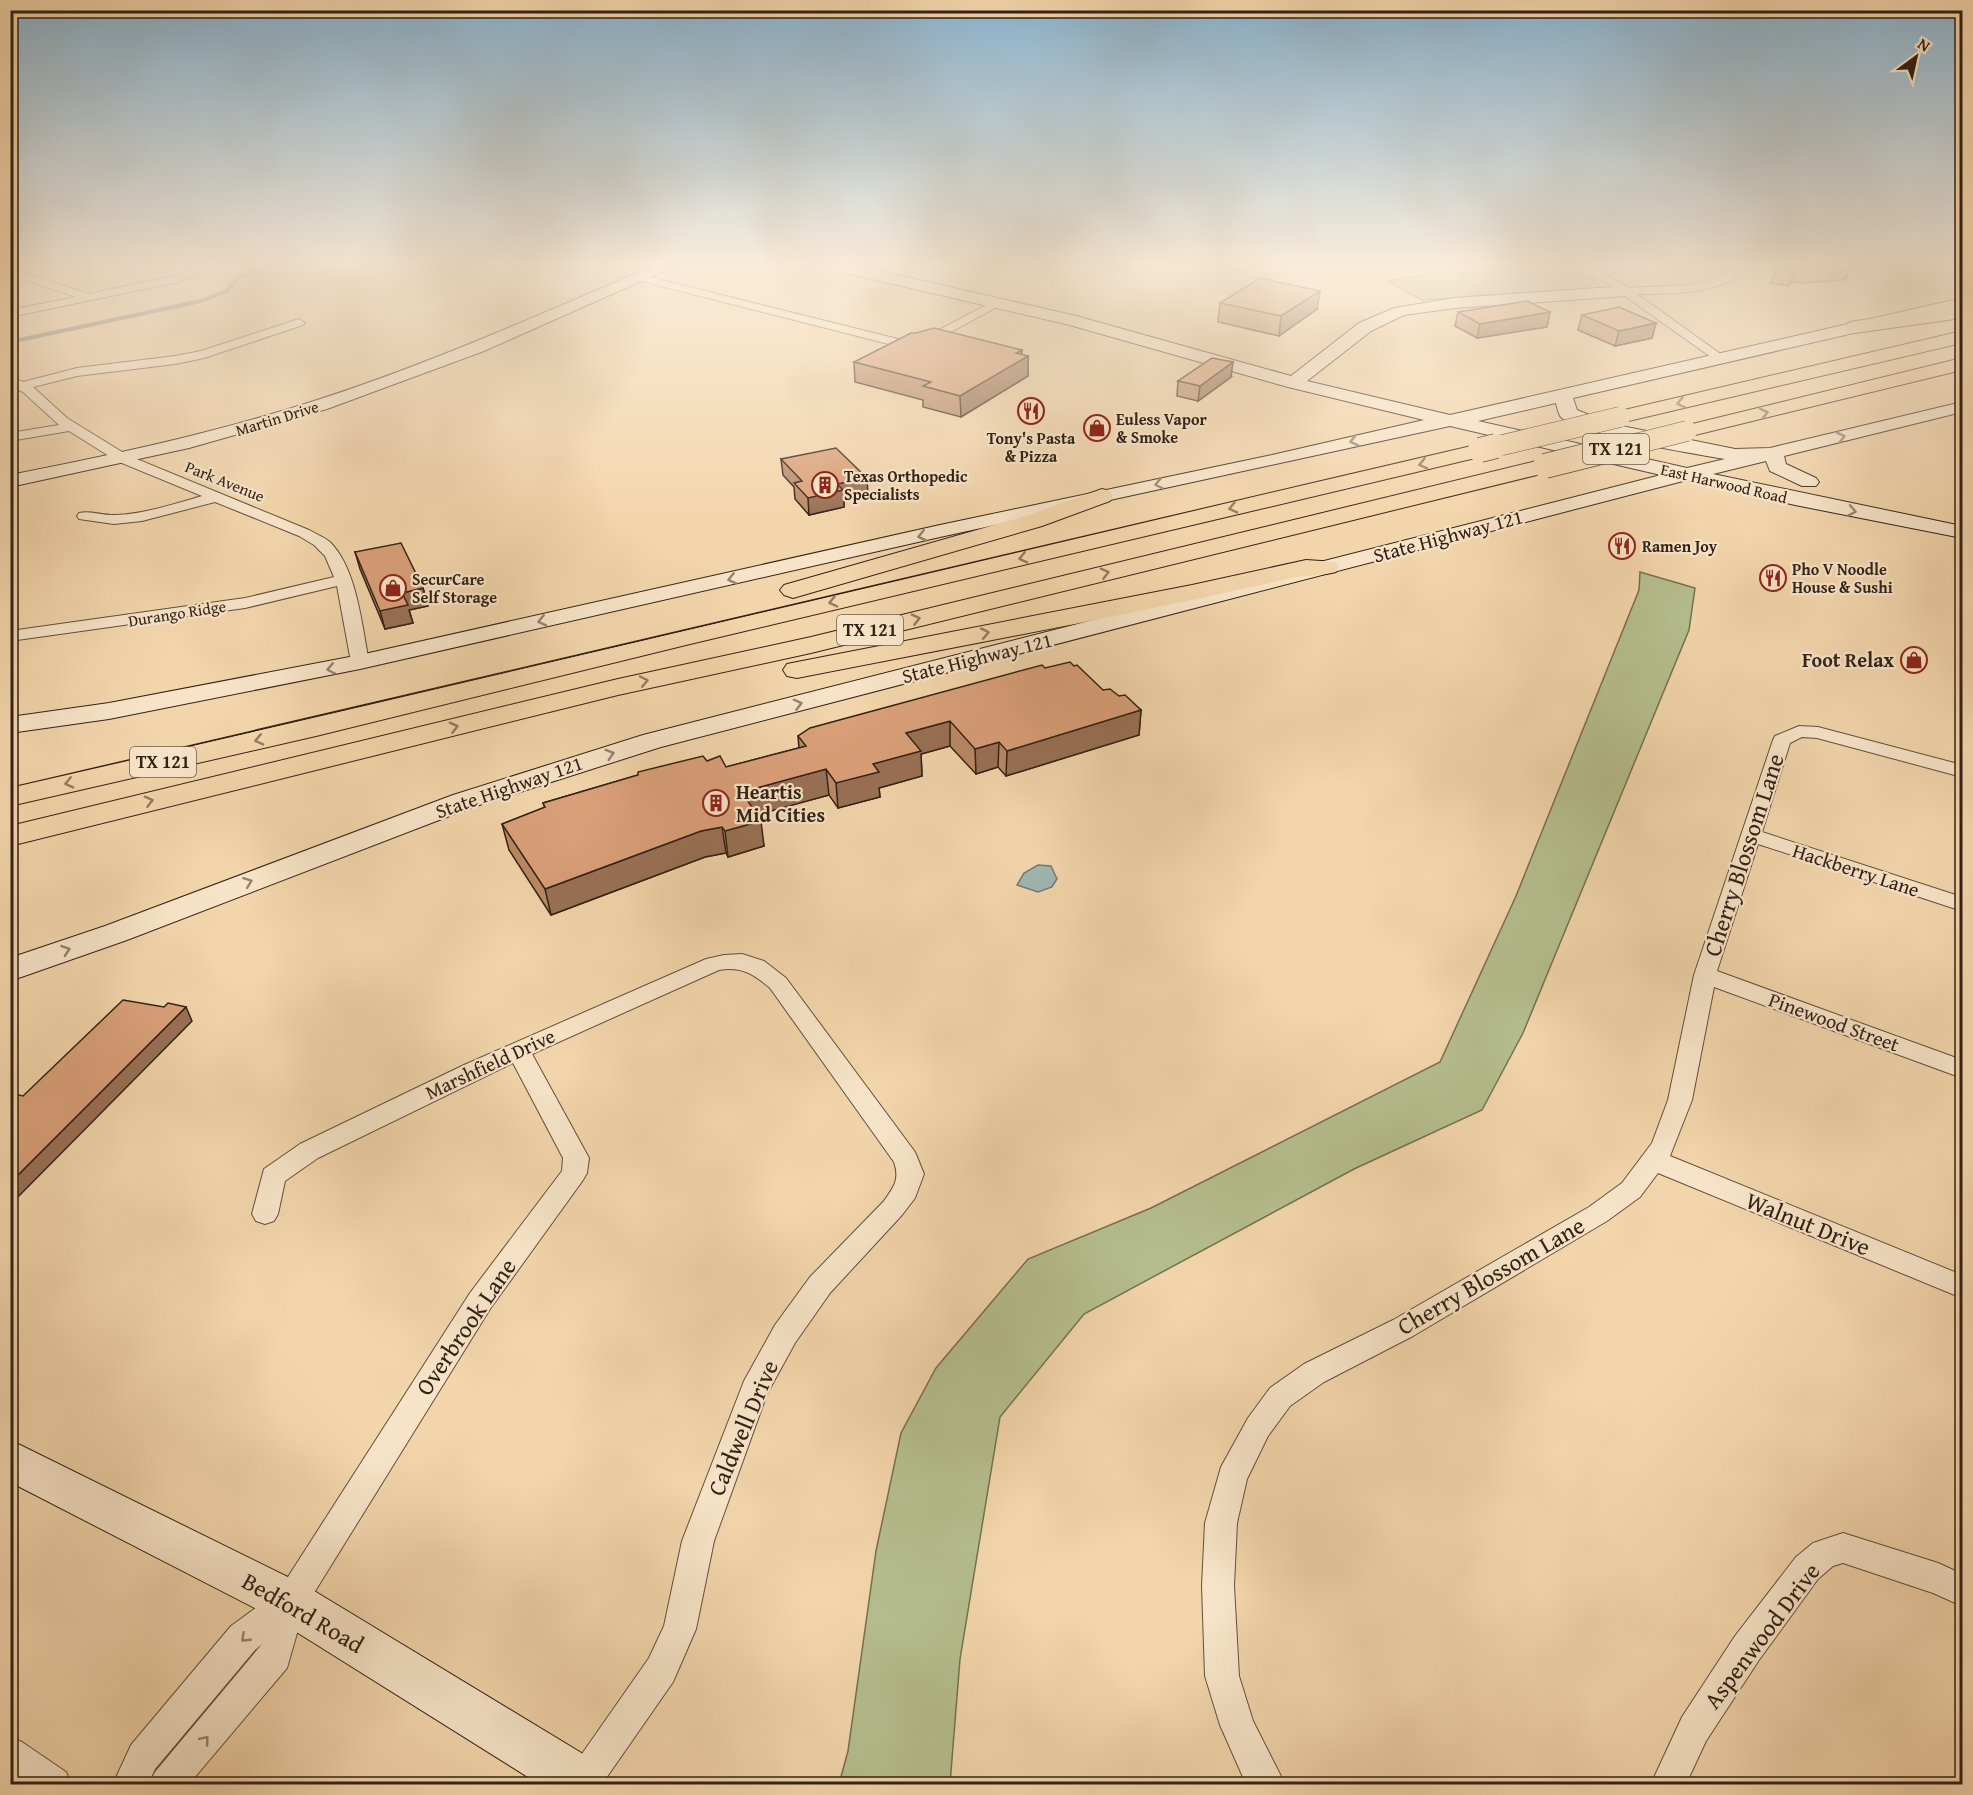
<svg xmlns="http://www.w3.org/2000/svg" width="1973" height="1795" viewBox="0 0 1973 1795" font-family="'Gentium Book Plus',serif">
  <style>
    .green { fill: #b5be8d; stroke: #747052; stroke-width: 1.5 }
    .water { fill: #9eb7b2; stroke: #737b74; stroke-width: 1.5 }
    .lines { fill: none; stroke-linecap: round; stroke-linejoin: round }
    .stream { stroke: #737b74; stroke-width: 4 }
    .street-casing { stroke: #634e3b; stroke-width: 2 }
    .secondary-casing { stroke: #332116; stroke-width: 2 }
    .highway-casing { stroke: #332116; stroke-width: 2 }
    .street { fill: #f7e4c8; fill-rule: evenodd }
    .secondary { fill: #f7e4c8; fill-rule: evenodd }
    .highway { fill: #f3d5ab; fill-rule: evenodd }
    .highway-bridge-far1-casing { stroke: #332116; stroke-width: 21; stroke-linecap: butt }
    .highway-bridge-casing { stroke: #332116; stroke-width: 26; stroke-linecap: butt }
    .highway-bridge-far1 { stroke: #f3d5ab; stroke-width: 20 }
    .highway-bridge { stroke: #f3d5ab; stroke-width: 24 }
    .wall { fill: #bb8a68; stroke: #332116; stroke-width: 1.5 }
    .shaded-wall { fill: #997055; stroke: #332116; stroke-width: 1.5 }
    .building { fill: #daa079; stroke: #332116; stroke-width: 1.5 }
    .oneway { stroke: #937b60 }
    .oneway2 { stroke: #95826f }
    .labels { text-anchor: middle; stroke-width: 4.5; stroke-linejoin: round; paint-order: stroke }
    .far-street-label { font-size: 16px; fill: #332116; stroke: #f7e4c8 }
    .far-poi-label { font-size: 16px; font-weight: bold; fill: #332116; stroke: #f7e4c8; text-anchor: start }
    .shield { fill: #f7e4c8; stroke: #6e5c4b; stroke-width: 1.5 }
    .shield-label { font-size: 18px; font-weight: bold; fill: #332116 }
    .street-label { font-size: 20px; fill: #332116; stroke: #f7e4c8 }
    .poi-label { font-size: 20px; font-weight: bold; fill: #332116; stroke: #f7e4c8; text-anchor: end }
    .near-street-label { font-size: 24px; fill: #332116; stroke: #f7e4c8 }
  </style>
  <rect width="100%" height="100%" fill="#f3d5ab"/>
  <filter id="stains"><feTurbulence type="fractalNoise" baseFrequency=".00333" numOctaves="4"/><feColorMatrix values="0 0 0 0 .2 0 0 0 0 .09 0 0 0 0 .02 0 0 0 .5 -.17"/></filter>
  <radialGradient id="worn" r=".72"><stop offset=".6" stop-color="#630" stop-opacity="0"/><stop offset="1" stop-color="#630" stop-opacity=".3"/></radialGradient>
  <g class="green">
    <path d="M1434,267H1562L1595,281L1599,286L1594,289L1422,300L1387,281L1425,275Z"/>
    <path d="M1640,572L1695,588L1689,630L1523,1033L1482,1110L1354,1169L1084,1314L1000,1417L960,1659L950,1784H839L848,1751L876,1551L901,1433L936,1368L1028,1259L1151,1208L1440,1062L1516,896L1639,590Z"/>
  </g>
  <path class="water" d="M1038,865L1051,866L1057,879L1052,887L1038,892L1017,885L1024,873Z"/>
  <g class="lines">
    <path class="stream" d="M10,342L201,301L227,291L238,277L251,272"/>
    <defs>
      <g id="street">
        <path d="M198,267H214L178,282L10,317V310L76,297L10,275V268L89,294L175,276Z"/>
        <path d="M1572,267H1587L1616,280L1627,288L1688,285L1715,279L1738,267H1751C1723,294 1673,294 1637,294L1722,355L1724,358L1718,362L1608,284Z"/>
        <path d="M641,275L914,343L994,301L998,300L1004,303L916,351L637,280V276Z"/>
        <path d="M299,319L305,323L303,325L204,358L175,364L77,376L33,387L67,418L127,455L309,530C316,534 324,537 330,542C357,569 362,626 369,662L366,666H354L351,662L337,586L245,608L10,641V631L245,598L334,577L325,556L314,545L299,536L215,502L142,521L114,524L79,519L77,516L79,513C91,510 103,516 116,515C145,514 174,504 202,496L117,461L69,431L10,441V433L59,425L23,392L10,386V377L23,382L77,368L175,356L201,351Z"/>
        <path d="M1799,726L1818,727L1962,765V777L1817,738L1802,737L1790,743L1762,832L1962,897V911L1758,844L1717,971L1962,1060V1078L1714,987L1692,1100L1670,1156L1962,1275V1298L1658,1173L1640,1197L1607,1221L1413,1336L1324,1382L1290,1406L1268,1436L1247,1479L1237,1523L1234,1586L1239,1676L1253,1721L1285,1784H1246L1220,1725L1205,1676L1202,1586L1205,1523L1221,1467L1248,1418L1270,1388L1304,1364L1393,1320L1589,1207L1622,1183L1652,1143L1668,1100L1694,975L1773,740L1775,736Z"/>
        <path d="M742,954L764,961L786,978L915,1152L924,1174L915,1198L902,1215L830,1293L795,1343L767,1394L714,1541L696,1629L673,1682L602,1784L564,1783L570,1771L649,1658L664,1626L682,1541L744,1381L775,1325L810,1277L884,1201C894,1187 900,1179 894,1162L770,988C754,974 741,966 719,970L532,1054L589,1158L587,1173L583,1180L490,1309L304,1609L287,1668L189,1784H149L155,1772L262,1644L255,1650L155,1769L148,1784H113L131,1745L231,1626L279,1591L470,1293L562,1171L563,1158L513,1063L318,1158L285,1181L278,1214L274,1221L265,1224L256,1221L252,1214L264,1169L300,1144L464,1065L706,959L724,955Z"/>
        <path d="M1843,1533L1938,1563L1962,1574V1606L1933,1593L1843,1563L1833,1566L1818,1579L1759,1660L1706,1741L1686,1784H1651L1682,1717L1735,1636L1796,1557L1813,1543Z"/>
        <path d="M10,1737L22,1742L66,1772L71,1784H24L10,1775Z"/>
      </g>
      <g id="secondary">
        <path d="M652,267H673L484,351L327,409L189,448L10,487V475C113,455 215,433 314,401C430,364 540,314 652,267Z"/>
        <path d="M834,267H863L1076,316L1291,376L1359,323L1394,308L1455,298L1626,286L1634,291L1626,296L1455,308L1404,315L1371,331L1307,381L1450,415L1962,298V308L1573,398L1577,410L1612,424L1735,449L1770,448L1962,402V412L1784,456L1786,464L1816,478L1819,482L1816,486H1802L1770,471L1766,461L1713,474L1962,526V538L1795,505L1687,480L661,747L473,807L127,940L10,981V958L105,926L453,795L643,735L1661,475L1450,426L940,537L360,669L109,719L10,733V717L109,703L360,655L940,525L1272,455L1424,420L1288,387L1066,324L841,272ZM1556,403C1557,407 1558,412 1560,416C1576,435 1696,454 1725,459L1687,468L1478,421Z"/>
        <path d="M10,1440L306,1586L603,1766L610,1784H539L274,1618L10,1482Z"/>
      </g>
      <g id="highway">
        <path d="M1962,308V318L1855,333L1848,331L1846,327L1848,323L1855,321Z"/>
        <path d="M1962,331V343L1620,423L1613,421L1610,417L1613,413L1620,411Z"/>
        <path d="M1962,358V370L1687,437L1680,435L1676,431L1680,427Z"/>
        <path d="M1480,444L1488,445L1491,450L1488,455L686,645L316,736L10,806V788C501,676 990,558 1480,444Z"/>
        <path d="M1545,459L1553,461L1556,466L1553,471L811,653L618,695L10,846V826L618,679L811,637Z"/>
        <path d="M1102,489L1110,491L1113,496L1110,501L1042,526L793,598L784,595L780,590L784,585L1026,516Z"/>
        <path d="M1306,560L1336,562L1339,567L1336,572C1320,576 1303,575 1287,579C1124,616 960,646 797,678L787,676L783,670L787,664L797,662L1192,585Z"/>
      </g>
    </defs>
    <use href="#street" class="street-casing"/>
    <use href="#secondary" class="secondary-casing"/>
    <use href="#highway" class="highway-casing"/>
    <use href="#street" class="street"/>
    <use href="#secondary" class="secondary"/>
    <use href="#highway" class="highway"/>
    <defs>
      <g id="highway-bridge-far1">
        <path d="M1490,448L1620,417"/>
        <path d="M1619,448L1687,431"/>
      </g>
      <g id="highway-bridge">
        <path d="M1480,450L1496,446"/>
        <path d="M1545,466L1625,446"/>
      </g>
    </defs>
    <use href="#highway-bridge-far1" class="highway-bridge-far1-casing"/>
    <use href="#highway-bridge" class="highway-bridge-casing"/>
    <use href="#highway-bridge-far1" class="highway-bridge-far1"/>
    <use href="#highway-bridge" class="highway-bridge"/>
  </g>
  <g class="wall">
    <path d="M1777,267H1854L1844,280L1802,283L1792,282L1788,286L1771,283L1776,269Z"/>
    <path d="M1220,303L1317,309L1279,336L1218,322Z"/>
    <path d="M1458,312H1550L1547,327L1477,338L1455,326Z"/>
    <path d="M1582,315L1656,323L1652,338L1615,346L1578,330Z"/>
    <path d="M1028,356V376L961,417L923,407V400L855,382L854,362Z"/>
    <path d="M1231,377L1198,401L1177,396L1178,381Z"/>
    <path d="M781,459L868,495L844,500V507L809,515L795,499L794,487L783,475Z"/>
    <path d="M355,552L423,588L428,606L409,610L413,623L385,629L360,569Z"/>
    <path d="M1045,668L1119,696L1141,710L1139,735L1006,776L998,767L976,774L950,746L921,754L922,776L879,788L880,797L838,808L829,795L757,814L764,846L728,857L726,853L705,857L551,915L509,850L502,824L545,808L543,803L638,775L707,761L726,767L799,748L798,736Z"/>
  </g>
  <g class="shaded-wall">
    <path d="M1848,267H1854L1844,280Z"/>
    <path d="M1797,268L1792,282L1788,286L1793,272Z"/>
    <path d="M1320,291L1317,309L1279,336L1281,316Z"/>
    <path d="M1550,312L1547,327L1477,338L1480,324Z"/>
    <path d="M1656,323L1652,338L1615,346L1619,331Z"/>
    <path d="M1022,350V360L1028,356V376L961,417L960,396L1016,353Z"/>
    <path d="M1233,362L1231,377L1198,401L1200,386Z"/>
    <path d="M867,478L868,495L844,500V507L809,515L808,498L837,484Z"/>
    <path d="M423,588L428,606L409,610L413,623L385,629L380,611L402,593Z"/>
    <path d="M1141,710L1139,735L1006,776L1007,751Z"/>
    <path d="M950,721V746L921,754L922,776L879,788L880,797L838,808L836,783L873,764L906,733Z"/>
    <path d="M999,742L998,767L976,774L975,749Z"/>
    <path d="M826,769L829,795L746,818L742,792Z"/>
    <path d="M761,821L764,846L728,857L725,831Z"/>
    <path d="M722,827L726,853L705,857L551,915L545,889L701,831Z"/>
    <path d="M186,1007L192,1021L10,1205V1183Z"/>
  </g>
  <g class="building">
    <path d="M1777,267H1836L1806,270L1797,268L1793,272L1776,269Z"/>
    <path d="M1260,278L1320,291L1281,316L1220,303Z"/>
    <path d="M1527,301L1550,312L1480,324L1458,312Z"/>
    <path d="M1619,307L1656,323L1619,331L1582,315Z"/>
    <path d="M934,328L1022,350L1016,353L1028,356L960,396L923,386L931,382L854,362L911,333H916Z"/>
    <path d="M1212,358L1233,362L1200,386L1178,381Z"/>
    <path d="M836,448L867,478L837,484L843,490L808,498L794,483L802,481L781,459Z"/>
    <path d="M401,543L423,588L402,593L408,605L380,611L355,552Z"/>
    <path d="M1070,662L1074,666L1077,665L1103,690L1110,689L1119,696L1125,695L1141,710L1007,751L999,742L975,749L950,721L906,733L921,751L873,764L879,772L836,783L826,769L742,792L761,821L725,831L722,827L701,831L545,889L502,824L545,807L543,803L638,775V772L703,756L707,761L720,756L726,767L806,746L798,736L810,728L1042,665L1045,668Z"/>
    <path d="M123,1000L164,1007L168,1003L186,1007L10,1183V1093L23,1096Z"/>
  </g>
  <defs><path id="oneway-chevron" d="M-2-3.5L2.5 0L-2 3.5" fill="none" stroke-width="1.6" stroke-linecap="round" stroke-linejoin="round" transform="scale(1.5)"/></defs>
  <g class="oneway">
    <use href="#oneway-chevron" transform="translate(1681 403) rotate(167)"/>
    <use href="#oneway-chevron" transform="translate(1764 413) rotate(-14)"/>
    <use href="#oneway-chevron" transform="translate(1423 464) rotate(167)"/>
    <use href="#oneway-chevron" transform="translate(1233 508) rotate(167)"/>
    <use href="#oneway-chevron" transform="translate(1023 558) rotate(167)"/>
    <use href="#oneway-chevron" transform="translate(1105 573) rotate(-14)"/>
    <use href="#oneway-chevron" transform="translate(833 602) rotate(167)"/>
    <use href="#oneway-chevron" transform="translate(916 619) rotate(-14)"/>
    <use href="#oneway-chevron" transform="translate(985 633) rotate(-11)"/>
    <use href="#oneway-chevron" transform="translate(644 681) rotate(-12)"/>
    <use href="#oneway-chevron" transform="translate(454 727) rotate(-14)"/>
    <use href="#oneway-chevron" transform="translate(259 740) rotate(167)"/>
    <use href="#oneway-chevron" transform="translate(69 783) rotate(167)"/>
    <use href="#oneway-chevron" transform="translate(149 801) rotate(-14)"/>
  </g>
  <g class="oneway2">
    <use href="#oneway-chevron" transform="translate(1841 437) rotate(-14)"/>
    <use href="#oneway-chevron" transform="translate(1354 441) rotate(166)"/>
    <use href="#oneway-chevron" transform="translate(1159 484) rotate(168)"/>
    <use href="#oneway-chevron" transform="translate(1852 511) rotate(11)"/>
    <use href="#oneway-chevron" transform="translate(922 536) rotate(167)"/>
    <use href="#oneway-chevron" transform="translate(732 579) rotate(167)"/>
    <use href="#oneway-chevron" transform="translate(542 621) rotate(167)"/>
    <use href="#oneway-chevron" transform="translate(331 669) rotate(168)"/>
    <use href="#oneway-chevron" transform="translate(798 704) rotate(-14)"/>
    <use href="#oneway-chevron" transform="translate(610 754) rotate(-17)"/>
    <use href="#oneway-chevron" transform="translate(248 882) rotate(-21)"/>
    <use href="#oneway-chevron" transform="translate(66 950) rotate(-19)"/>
    <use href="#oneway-chevron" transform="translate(245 1638) rotate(137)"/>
    <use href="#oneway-chevron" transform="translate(205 1740) rotate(-50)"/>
  </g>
  <linearGradient id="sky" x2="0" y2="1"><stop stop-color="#8ab5d2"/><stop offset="0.51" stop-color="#faecd9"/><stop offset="1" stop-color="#faecd9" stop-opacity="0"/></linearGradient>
  <rect width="1973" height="519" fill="url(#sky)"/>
  <defs>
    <symbol id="restaurant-ring" viewBox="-11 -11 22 22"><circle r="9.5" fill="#f7e4c8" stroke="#8f2418" stroke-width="1.5"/><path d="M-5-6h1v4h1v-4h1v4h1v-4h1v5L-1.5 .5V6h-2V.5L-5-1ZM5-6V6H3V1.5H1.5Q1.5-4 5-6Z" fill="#8f2418"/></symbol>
    <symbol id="shop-ring" viewBox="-11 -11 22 22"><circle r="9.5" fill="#f7e4c8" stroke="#8f2418" stroke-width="1.5"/><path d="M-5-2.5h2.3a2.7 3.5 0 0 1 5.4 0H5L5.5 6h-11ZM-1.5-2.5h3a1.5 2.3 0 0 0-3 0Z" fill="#8f2418"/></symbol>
    <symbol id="building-ring" viewBox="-11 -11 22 22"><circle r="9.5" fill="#f7e4c8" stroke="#8f2418" stroke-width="1.5"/><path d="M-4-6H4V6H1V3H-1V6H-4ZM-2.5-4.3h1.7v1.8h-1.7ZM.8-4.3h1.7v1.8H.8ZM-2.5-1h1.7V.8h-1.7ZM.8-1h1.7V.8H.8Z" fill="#8f2418"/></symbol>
  </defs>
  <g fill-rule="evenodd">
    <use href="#restaurant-ring" x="1016" y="396" width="30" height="30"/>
    <use href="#shop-ring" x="1082" y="413" width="30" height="30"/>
    <use href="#building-ring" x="810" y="470" width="30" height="30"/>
    <use href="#restaurant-ring" x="1607" y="531" width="30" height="30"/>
    <use href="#restaurant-ring" x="1758" y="563" width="30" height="30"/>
    <use href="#shop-ring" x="378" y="573" width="30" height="30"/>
    <use href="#shop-ring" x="1899" y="645" width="30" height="30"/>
    <use href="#building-ring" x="701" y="788" width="30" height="30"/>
  </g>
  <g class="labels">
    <g class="far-street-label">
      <text transform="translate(277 418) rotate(-17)" y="6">Martin Drive</text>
      <text transform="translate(225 481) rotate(22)" y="6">Park Avenue</text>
      <text transform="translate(1724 483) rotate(13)" y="6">East Harwood Road</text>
      <text transform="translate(177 613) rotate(-9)" y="6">Durango Ridge</text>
    </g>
    <g class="far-poi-label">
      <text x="1116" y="425">Euless Vapor<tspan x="1116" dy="18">&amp; Smoke</tspan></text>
      <text x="1031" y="444" text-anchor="middle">Tony's Pasta<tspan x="1031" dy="18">&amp; Pizza</tspan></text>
      <text x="844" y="482">Texas Orthopedic<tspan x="844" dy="18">Specialists</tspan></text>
      <text x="1642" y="552">Ramen Joy</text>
      <text x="1792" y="575">Pho V Noodle<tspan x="1792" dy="18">House &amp; Sushi</tspan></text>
      <text x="412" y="585">SecurCare<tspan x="412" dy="18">Self Storage</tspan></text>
    </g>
    <g class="shield">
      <rect x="1583" y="434" width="66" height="30" rx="4.5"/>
      <rect x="837" y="615" width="66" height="30" rx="4.5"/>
      <rect x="130" y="747" width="66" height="30" rx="4.5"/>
    </g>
    <g class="shield-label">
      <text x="1616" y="455">TX 121</text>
      <text x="870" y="636">TX 121</text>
      <text x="163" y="768">TX 121</text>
    </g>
    <g class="street-label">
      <text transform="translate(1448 536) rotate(-15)" y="7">State Highway 121</text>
      <text transform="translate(977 658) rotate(-14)" y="7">State Highway 121</text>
      <text transform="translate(509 787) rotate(-19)" y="7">State Highway 121</text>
      <text transform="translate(1856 870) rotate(18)" y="7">Hackberry Lane</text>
      <text transform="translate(1834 1022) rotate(20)" y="7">Pinewood Street</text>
      <text transform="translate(490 1064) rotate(-25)" y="7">Marshfield Drive</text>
    </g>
    <g class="poi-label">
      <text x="1894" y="667">Foot Relax</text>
      <text x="736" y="799" text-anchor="start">Heartis<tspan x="736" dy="23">Mid Cities</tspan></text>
    </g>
    <g class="near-street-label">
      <text transform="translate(1744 855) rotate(-72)" y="8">Cherry Blossom Lane</text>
      <text transform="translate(1808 1224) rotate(22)" y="8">Walnut Drive</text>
      <text transform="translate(1491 1276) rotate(-30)" y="8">Cherry Blossom Lane</text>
      <text transform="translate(466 1327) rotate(-56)" y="8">Overbrook Lane</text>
      <text transform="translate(743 1428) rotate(-67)" y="8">Caldwell Drive</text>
      <text transform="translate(303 1613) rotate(30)" y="8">Bedford Road</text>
      <text transform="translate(1762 1636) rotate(-53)" y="8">Aspenwood Drive</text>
    </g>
  </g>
  <rect width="1973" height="1795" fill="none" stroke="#f3d5ab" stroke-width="36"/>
  <rect x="12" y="12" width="1949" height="1771" fill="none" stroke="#332116" stroke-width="3"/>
  <rect x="18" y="18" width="1937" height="1759" fill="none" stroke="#332116" stroke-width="1.5"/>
  <g transform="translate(1916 57) rotate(33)" stroke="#f7e4c8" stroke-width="4.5" paint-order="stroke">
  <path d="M0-4.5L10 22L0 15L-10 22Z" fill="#332116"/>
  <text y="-9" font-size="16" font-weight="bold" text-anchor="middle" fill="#332116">N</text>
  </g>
  <rect width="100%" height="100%" filter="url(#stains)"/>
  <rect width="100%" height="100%" fill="url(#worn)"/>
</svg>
